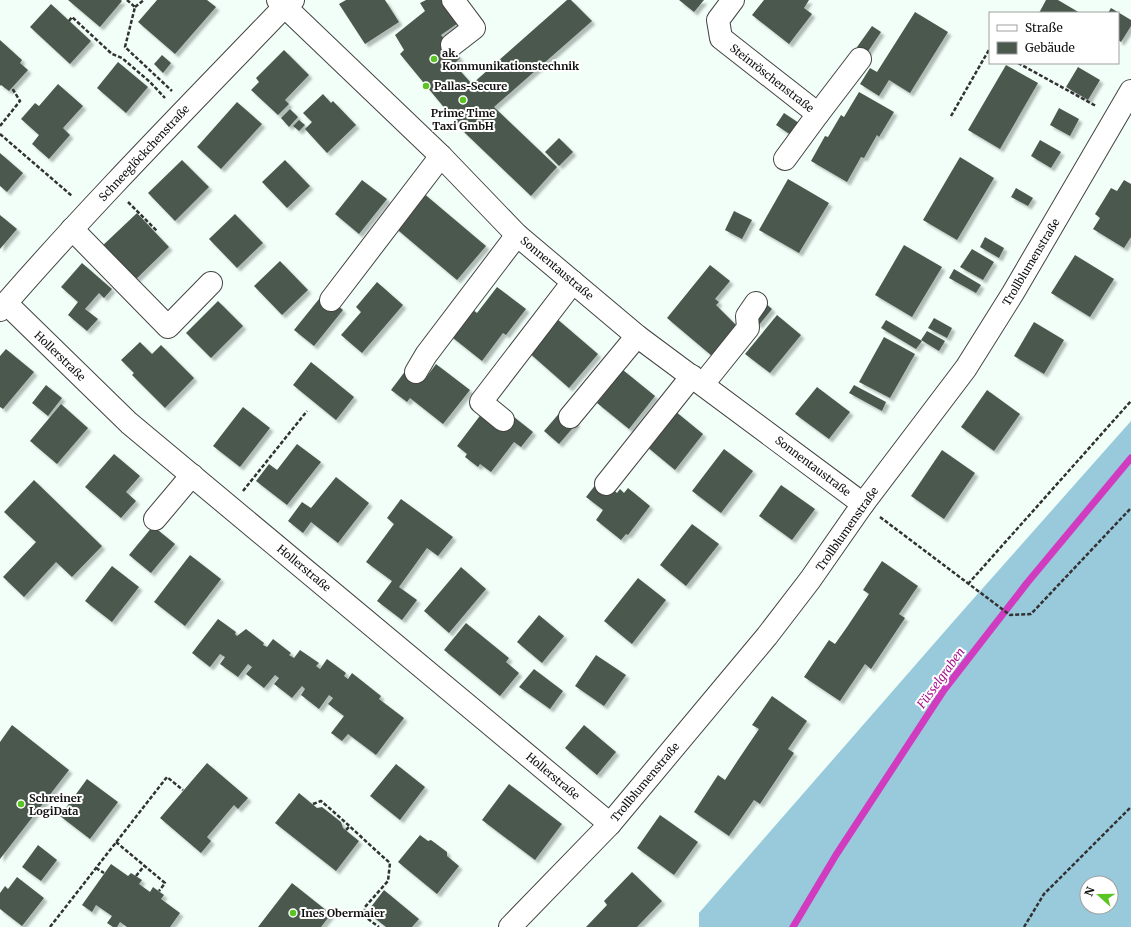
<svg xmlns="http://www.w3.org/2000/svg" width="1131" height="927" viewBox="0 0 1131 927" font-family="Merriweather,serif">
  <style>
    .forest { fill: #99cadc; fill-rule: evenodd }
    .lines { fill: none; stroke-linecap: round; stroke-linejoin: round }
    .stream { stroke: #d03bbf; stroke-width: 7 }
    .building { fill: #4c594d; filter: url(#shadow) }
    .minor-casing { stroke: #434343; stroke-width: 24 }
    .path { stroke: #323232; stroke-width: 2.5; stroke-dasharray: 4 2; stroke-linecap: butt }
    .minor { stroke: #fff; stroke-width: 22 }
    .poi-dot { fill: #59c424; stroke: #fff; stroke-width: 1.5 }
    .labels { text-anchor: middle; stroke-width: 4; stroke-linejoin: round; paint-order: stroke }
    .poi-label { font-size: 11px; font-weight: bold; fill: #101010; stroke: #fff; text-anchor: start }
    .street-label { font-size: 11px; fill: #101010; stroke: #fff }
    .water-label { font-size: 12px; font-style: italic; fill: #a5158f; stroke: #fff }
  </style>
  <defs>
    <filter id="shadow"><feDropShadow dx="3.5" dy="3.5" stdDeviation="1" flood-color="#0004"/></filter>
  </defs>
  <rect width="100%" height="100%" fill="#f2fff9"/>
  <path class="forest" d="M1131,421V927H699V913L959,615ZM1087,883H1111V907H1087Z"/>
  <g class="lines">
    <path class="stream" d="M793,927L836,855L944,690L1027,583L1131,458"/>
  </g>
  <g class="building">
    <path d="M68,0H121L122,1L100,27Z"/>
    <path d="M157,0H207L216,7L175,54L138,22Z"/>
    <path d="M346,0H385L399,22L365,44L339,4Z"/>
    <path d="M426,0H449L461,21L441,35L460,58L454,64L472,84L567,0H571L592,21L494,107L557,167L531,196L465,133L400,54L404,50L395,35L425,11L420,3Z"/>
    <path d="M679,0H704L694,12Z"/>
    <path d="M764,0H809L804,8L812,14L789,44L752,15Z"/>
    <path d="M1046,0H1058L1080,13H1039Z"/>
    <path d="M51,4L91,41L70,64L30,27Z"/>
    <path d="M1111,8L1131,20V26L1121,42L1118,40V13H1108Z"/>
    <path d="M915,12L948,32L910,93L889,80L879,96L860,84L870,68L877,72Z"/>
    <path d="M872,26L881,32L867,53L857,47Z"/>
    <path d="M0,40L22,60L20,63L28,70L9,91L1,85L0,86Z"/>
    <path d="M284,50L309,75L285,100L289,104L278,115L251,90L259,82L256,78Z"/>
    <path d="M162,55L171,63L163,73L154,64Z"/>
    <path d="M118,62L148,87L126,113L97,88Z"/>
    <path d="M1006,65L1038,83L1000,149L968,130Z"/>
    <path d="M1078,67L1100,80L1088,100L1066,87Z"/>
    <path d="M58,84L83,106L63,128L70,135L49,159L32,144L39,135L21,119L35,103L39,106Z"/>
    <path d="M859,92L894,112L879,137L877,135L864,158L861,157L847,182L811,161L825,136L828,137L841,115L844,117Z"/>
    <path d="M323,94L331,103L333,101L356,125L327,153L305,129L312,122L303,113Z"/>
    <path d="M237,102L262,124L221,169L197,147Z"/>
    <path d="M1059,108L1079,119L1070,136L1050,125Z"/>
    <path d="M290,109L298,117L289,127L281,118Z"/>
    <path d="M784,113L799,123L791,135L776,125Z"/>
    <path d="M299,120L305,125L299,131L293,126Z"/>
    <path d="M559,138L573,152L559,166L545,152Z"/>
    <path d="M1040,140L1061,152L1051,168L1031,156Z"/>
    <path d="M0,153L23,173L7,192L0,186Z"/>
    <path d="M960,157L994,178L957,240L923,220Z"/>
    <path d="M182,160L209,187L175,221L148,193Z"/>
    <path d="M285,160L310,186L287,208L262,182Z"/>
    <path d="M788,179L829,203L799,253L759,230Z"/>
    <path d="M362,180L387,199L359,234L335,214Z"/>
    <path d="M1124,180L1131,184V237L1124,248L1093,229L1100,218L1095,214L1111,188L1117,191Z"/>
    <path d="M1016,188L1033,198L1028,206L1011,197Z"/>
    <path d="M422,192L486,246L457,280L393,226Z"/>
    <path d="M734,211L752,220L742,239L725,230Z"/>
    <path d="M137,213L169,247L132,283L99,249Z"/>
    <path d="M235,214L263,243L237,268L209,239Z"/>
    <path d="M0,215L17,229L0,249Z"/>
    <path d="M985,237L1004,248L999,258L980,247Z"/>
    <path d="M904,245L942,267L912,317L875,295Z"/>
    <path d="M972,249L994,262L983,280L960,267Z"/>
    <path d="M1075,255L1114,279L1090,317L1051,293Z"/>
    <path d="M280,261L308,290L282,315L254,286Z"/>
    <path d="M82,263L112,289L104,298L99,293L85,309L98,319L87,331L68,315L78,302L61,287Z"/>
    <path d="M710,265L730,281L715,299L719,302L716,305L737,326L712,356L667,318Z"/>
    <path d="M954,269L981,285L976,293L949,278Z"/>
    <path d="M377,282L403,305L362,353L341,335L361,312L356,307Z"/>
    <path d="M497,287L526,309L506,335L503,333L482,361L448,334L469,307L477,313Z"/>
    <path d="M323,294L343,310L314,346L294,330Z"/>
    <path d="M218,301L243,326L211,358L186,333Z"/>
    <path d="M764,302L772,309L759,325L751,318Z"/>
    <path d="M777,315L801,335L770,373L745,354Z"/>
    <path d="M556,318L598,354L569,388L527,351Z"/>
    <path d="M934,318L952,328L947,338L928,328Z"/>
    <path d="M886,320L922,341L916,349L881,328Z"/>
    <path d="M1034,322L1064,340L1044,374L1014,356Z"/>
    <path d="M927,331L945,341L939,351L921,340Z"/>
    <path d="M884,337L915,354L890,398L859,382Z"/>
    <path d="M140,342L152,354L161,345L194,378L165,408L132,375L134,373L121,360Z"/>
    <path d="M6,349L34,372L3,409L0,407V356Z"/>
    <path d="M311,362L354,397L336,420L293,385Z"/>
    <path d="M436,364L470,390L443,424L410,398L407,402L391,390L409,366L425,379Z"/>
    <path d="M623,370L655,396L629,429L597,403Z"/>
    <path d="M46,385L62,398L48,416L32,403Z"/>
    <path d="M854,385L886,402L882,411L849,393Z"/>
    <path d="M817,387L850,412L829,439L795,414Z"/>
    <path d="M987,390L1020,414L994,451L961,427Z"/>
    <path d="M61,404L88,428L57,464L30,441Z"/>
    <path d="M243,407L270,428L240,467L213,446Z"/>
    <path d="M562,410L577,423L559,444L544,431Z"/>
    <path d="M675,411L703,434L675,470L646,446Z"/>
    <path d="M482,413H509L533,432L521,447L514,442L491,472L480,464L478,467L465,457L467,454L457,446Z"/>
    <path d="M297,444L321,462L287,505L256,481L269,464L277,470Z"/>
    <path d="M724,449L753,471L721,513L692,491Z"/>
    <path d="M942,450L975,473L944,519L911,496Z"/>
    <path d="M114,454L140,476L126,492L136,501L121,518L85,487Z"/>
    <path d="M336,477L369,503L338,543L311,522L303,533L288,521L302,502L311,508Z"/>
    <path d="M600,479L617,493L620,489L624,493L628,488L650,506L628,535L626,534L621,540L596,520L603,510L586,497Z"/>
    <path d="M34,480L102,546L72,577L56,562L24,597L3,577L36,542L4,512Z"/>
    <path d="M781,485L815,509L792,540L759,516Z"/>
    <path d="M401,499L453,537L438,556L427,548L399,587L417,600L402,620L377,601L392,581L366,562L394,524L387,518Z"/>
    <path d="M692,524L719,544L686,586L660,565Z"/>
    <path d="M153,526L175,544L151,573L129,555Z"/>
    <path d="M190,555L221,579L185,626L154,602Z"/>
    <path d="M882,561L918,586L899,614L905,618L871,669L865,664L840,701L804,677L829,640L835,644L847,627L869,594L863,590Z"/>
    <path d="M112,566L139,587L112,622L85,601Z"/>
    <path d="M461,567L486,589L449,633L424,611Z"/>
    <path d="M638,578L666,600L632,644L604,621Z"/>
    <path d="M539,615L564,636L542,663L517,642Z"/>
    <path d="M218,619L236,632L235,634L237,636L246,629L264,643L263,645L267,647L273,639L291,653L289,655L294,658L300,650L319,663L316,666L320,669L327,659L346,673L344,676L348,679L352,673L381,696L379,699L404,718L376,755L348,734L342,741L331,733L344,716L328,704L333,698L329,695L319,709L301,695L305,689L302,686L292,698L274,684L279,678L275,675L264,688L246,674L252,667L248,664L238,677L220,664L225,657L220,654L210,667L192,653Z"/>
    <path d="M466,623L509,658L506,662L519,673L500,696L444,650Z"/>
    <path d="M596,655L626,675L604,706L575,686Z"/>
    <path d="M534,669L563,691L550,709L519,687Z"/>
    <path d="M772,696L807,721L788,749L794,753L760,804L754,800L729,836L694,812L718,775L725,780L738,760L759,729L752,725Z"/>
    <path d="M12,725L69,770L0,859V742Z"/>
    <path d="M584,725L616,752L597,775L565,748Z"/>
    <path d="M207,763L248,798L238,809L234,805L207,837L211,841L201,853L160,818Z"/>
    <path d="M396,764L425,787L400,820L370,796Z"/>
    <path d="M87,779L118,802L90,839L60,816Z"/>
    <path d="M509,784L562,824L535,860L482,820Z"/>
    <path d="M299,793L317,808L322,807L341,822L343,828L359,841L336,871L275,823Z"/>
    <path d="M660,815L698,842L674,875L637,848Z"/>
    <path d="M420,835L428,841L431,840L447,852V856L459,866L437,894L398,862Z"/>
    <path d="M38,845L57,860L41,881L22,867Z"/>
    <path d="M111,864L128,876L131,873L142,880L139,884L150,892L153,887L164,895L161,899L180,913L170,927H127L120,922L117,927H113L107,923L112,916L96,905L92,912L82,905Z"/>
    <path d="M632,872L662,901L637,927H586L607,905L604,901Z"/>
    <path d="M17,877L44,898L22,926L0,909V893L5,886L8,889Z"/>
    <path d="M292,883L331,914L321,927H258Z"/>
    <path d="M384,890L419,919L412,927H386L367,912Z"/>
  </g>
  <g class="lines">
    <defs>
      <g id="minor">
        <path d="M278,0L441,156L517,235L637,336L863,504"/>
        <path d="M733,0L718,20L721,38L818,114L785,159"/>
        <path d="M452,45L474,28L453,0"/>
        <path d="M818,114L860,59"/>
        <path d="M72,229L168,327L211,283"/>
        <path d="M331,300L441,156"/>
        <path d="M6,303L129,423L610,824"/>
        <path d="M0,310C91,205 189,106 285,6L293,0"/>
        <path d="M416,372L426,355L517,235"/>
        <path d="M703,384L748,328L747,316L756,303"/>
        <path d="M570,417L637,336"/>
        <path d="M503,420L481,402L573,282"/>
        <path d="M606,484L692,376"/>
        <path d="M155,519L192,475"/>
        <path d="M510,927L610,824L767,636L810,580L863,504L966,368L1013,293L1131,91"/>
      </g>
    </defs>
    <use href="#minor" class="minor-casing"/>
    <g class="path">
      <path d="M127,0L135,7L125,47L172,91"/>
      <path d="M135,7L144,0"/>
      <path d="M69,21L72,17L112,54L122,58L150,82L165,98"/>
      <path d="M1018,63L1096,106"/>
      <path d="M951,116L990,48"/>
      <path d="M0,126L20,101L12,88"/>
      <path d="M0,134L72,196"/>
      <path d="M128,202L157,231"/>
      <path d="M243,491L307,411"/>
      <path d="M880,517L1010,615L1031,614L1131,508"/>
      <path d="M968,584L1131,401"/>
      <path d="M313,804L321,801C345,821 367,843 390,863L388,881L365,907L364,916L379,927"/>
      <path d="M346,830L349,827"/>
      <path d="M116,842L165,883L159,891"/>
      <path d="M96,868L104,873"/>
      <path d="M136,876L145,865"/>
      <path d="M50,927L167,777L183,790"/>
      <path d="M1024,927L1044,894L1131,807"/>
    </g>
    <use href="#minor" class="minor"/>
  </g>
  <g class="poi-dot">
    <circle cx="434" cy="59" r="4"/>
    <circle cx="426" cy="86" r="4"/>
    <circle cx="463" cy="100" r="4"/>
    <circle cx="21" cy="804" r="4"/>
    <circle cx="293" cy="913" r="4"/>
  </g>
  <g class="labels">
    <g class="poi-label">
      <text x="442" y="57">ak.<tspan x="442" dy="13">Kommunikationstechnik</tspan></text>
      <text x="434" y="90">Pallas-Secure</text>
      <text x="463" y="117" text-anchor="middle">Prime Time<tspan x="463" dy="13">Taxi GmbH</tspan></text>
      <text x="29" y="802">Schreiner<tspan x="29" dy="13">LogiData</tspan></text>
      <text x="301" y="917">Ines Obermaier</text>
    </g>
    <g class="street-label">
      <text transform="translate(772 78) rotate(38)" y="4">Steinröschenstraße</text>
      <text transform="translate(144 153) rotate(-47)" y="4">Schneeglöckchenstraße</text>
      <text transform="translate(1031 262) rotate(-59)" y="4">Trollblumenstraße</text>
      <text transform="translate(557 268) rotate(40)" y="4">Sonnentaustraße</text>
      <text transform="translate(60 356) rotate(44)" y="4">Hollerstraße</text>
      <text transform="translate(813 466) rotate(37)" y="4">Sonnentaustraße</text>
      <text transform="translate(847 529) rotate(-55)" y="4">Trollblumenstraße</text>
      <text transform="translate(304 568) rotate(40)" y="4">Hollerstraße</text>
      <text transform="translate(553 776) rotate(40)" y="4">Hollerstraße</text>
      <text transform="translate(645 782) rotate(-50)" y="4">Trollblumenstraße</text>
    </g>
    <g class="water-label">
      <text transform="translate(941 678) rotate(-54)" y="4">Füsselgraben</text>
    </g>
  </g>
  <rect x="989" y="12" width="130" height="52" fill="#ffffff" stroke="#9f9f9f"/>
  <rect x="997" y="25" width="20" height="6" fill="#ffffff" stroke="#9f9f9f"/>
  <text x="1025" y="32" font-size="12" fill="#101010">Straße</text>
  <rect x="997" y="42" width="20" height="12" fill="#4c594d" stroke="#9f9f9f"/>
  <text x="1025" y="52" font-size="12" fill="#101010">Gebäude</text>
  <g transform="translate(1099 895) rotate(291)"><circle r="19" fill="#ffffff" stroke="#9f9f9f"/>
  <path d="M0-3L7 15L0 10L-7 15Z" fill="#59c424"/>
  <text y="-6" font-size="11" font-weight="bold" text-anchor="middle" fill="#101010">N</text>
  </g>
</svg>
